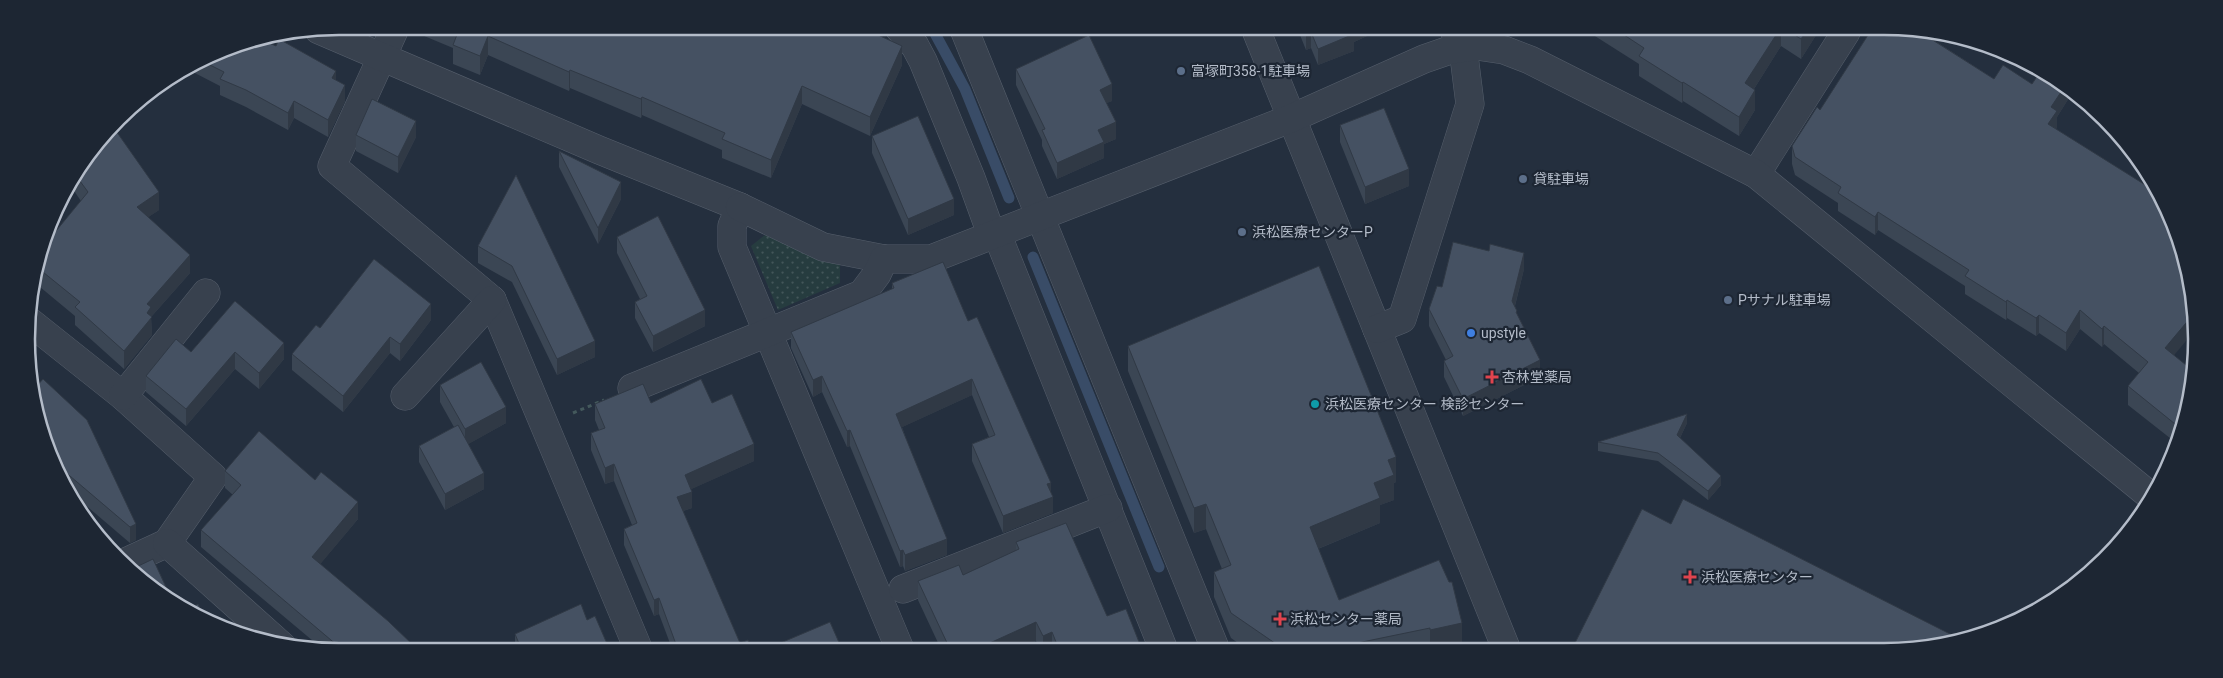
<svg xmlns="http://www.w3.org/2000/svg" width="2223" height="678" viewBox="0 0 2223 678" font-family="Roboto,'Noto Sans JP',sans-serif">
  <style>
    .grass { fill: url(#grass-dots) }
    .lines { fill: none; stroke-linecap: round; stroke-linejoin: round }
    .stream { stroke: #394c67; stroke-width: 11 }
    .minor-casing { stroke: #565f6c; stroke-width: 29 }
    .path { stroke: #44595c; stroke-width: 3; stroke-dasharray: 4 4; stroke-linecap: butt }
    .minor { stroke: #38414e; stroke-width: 28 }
    .wall { fill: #3b4654 }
    .shaded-wall { fill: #303945 }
    .building { fill: #455162; stroke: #303945 }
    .service-dot { fill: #5c6f8a; stroke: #1d2633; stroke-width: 2 }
    .shop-dot { fill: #3f7fe0; stroke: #1d2633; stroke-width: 2 }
    .health-dot { fill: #e0444e; stroke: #1d2633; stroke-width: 2 }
    .culture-dot { fill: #0f9aa8; stroke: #1d2633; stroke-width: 2 }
    .labels { text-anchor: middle; stroke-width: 4.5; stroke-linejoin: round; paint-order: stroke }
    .poi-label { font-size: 14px; fill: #b4bcc9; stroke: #1d2633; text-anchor: start }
    .rim { fill: none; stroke: #b4bcc9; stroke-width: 2.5 }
  </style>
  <defs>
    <pattern id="grass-dots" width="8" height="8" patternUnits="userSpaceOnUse" patternTransform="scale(1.25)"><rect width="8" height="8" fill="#263c3f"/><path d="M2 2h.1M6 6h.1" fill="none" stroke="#435659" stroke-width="1.8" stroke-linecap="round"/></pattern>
  </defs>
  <rect width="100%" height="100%" fill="#242f3e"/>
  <path class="grass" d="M765,235L840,264V283L778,310L751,246Z"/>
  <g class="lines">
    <g class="stream">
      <path d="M932,28L965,89L1009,198"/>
      <path d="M1033,257L1159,567"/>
    </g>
    <defs>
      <g id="minor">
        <path d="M396,26L332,166L492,300L637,646"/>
        <path d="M899,28L915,46L923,61L971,178L992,236"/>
        <path d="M964,29L1215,648"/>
        <path d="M319,30L599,150L740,207L732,226V247L899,647"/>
        <path d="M1256,30L1506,648"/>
        <path d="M1756,174L1846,32"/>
        <path d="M740,207L823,247L884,259"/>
        <path d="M997,234L1163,648"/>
        <path d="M30,322L123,396L213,477L167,543L128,561"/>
        <path d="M1377,329L1402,319L1470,104L1463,48L1455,32"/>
        <path d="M632,388L862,294L877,274L884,259H931L1292,118L1424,59L1450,50L1477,46L1504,50L1530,60L1756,174L2153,498"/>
        <path d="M123,396L206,293"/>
        <path d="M405,396L492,300"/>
        <path d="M167,543L282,646"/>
        <path d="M903,589L1108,508"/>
      </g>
    </defs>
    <use href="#minor" class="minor-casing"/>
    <path class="path" d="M573,413L604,400"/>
    <use href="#minor" class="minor"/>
  </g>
  <g class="wall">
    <path d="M417,27L863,28L902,65L870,136L802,104L771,178L722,158V150L642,115L641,118L570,88L569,91L488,55L480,75L453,64V48L417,33Z"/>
    <path d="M1298,30H1367V36L1354,42V51L1318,65L1311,48L1306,50Z"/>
    <path d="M1587,31L1818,32L1801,59L1781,46L1754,89L1755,110L1739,136L1683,101L1682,103L1639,76V64Z"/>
    <path d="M1870,32H1921L1994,79L2032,84L2058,79L2072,93L2057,117L2056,129L2174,355L2191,400L2175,442L2128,405V386L2139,373L2104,344L2102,347L2080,329L2066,351L2039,333L2036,336L2007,318L2006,320L1965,294V286L1878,230L1875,235L1838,211V203L1795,175L1792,164V146L1820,110Z"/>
    <path d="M220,50L336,80L345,101L328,137L294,118L288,130L246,107L220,95V86L189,70V69Z"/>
    <path d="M1016,69L1112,101L1106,103L1116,139L1104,144V158L1057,179L1042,146V140L1016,85Z"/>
    <path d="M1340,125L1409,186L1365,204L1340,142Z"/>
    <path d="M114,128L159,210L148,217L190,273L151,317L152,335L124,369L75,325V316L34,282L51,227L56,231L81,201L70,185Z"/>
    <path d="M356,135L416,137L398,173L356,151Z"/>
    <path d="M872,136L954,215L908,235L872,153Z"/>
    <path d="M559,151L621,199L598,244L559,167Z"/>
    <path d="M516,175L595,357L557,375L512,282L478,263V246Z"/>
    <path d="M617,237L705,326L653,352L635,318V302L640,299L617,253Z"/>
    <path d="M1524,269L1515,306L1517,315L1540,377L1463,416L1444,377V361L1446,360L1429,326V309L1442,287Z"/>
    <path d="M892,283L968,321L1051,493L1053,513L1003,533L972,461V444L989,437L972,395L902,427L947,555L905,571L903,566L900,567L850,446L847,447L822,392L813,397L791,348V332L892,289Z"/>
    <path d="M235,301L284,359L259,389L235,369L186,426L146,392V376L191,352Z"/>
    <path d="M431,320L400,361L390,353L343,412L292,370V354L320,328Z"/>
    <path d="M1128,346L1396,482L1394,483V500L1380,505V523L1318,549L1339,600L1439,560L1462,648H1245L1231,638L1214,597V572L1222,569L1206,529L1194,533L1128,371Z"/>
    <path d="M440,385L506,423L468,444L484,489L445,510L419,462V446L454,427L440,402Z"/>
    <path d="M651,403H712L754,461L691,489L692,508L683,511L740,643L750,647L671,646L659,614L654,616L624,545V529L632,525L614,481L605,484L591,450V433L599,430L595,420V404Z"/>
    <path d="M37,420H87L136,540L130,543L69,491Z"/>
    <path d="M1687,423L1680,438L1721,485L1708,500L1658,461L1598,451V442Z"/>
    <path d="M225,471L358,519L320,564L414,646H319L201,547V530L233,495L225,488Z"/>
    <path d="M1016,542L1107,616L1141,647H1039L1036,641L1022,647H940L918,600V581L963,575L1016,551Z"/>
    <path d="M587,620L608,646H515V634Z"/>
  </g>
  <g class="shaded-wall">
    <path d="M1351,30H1367V36L1354,42V51L1318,65V49Z"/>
    <path d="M1311,32V48L1306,50V34Z"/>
    <path d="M1778,32H1781V46L1745,103V83Z"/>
    <path d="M1806,32H1818L1801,59V39Z"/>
    <path d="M488,36V55L480,75V56Z"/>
    <path d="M902,46V65L870,136V117Z"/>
    <path d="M570,70V88L569,91V72Z"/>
    <path d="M336,71V87L332,78Z"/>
    <path d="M1683,82V101L1682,103V83Z"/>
    <path d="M1112,84V101L1100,106V90Z"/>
    <path d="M345,85V101L328,137V120Z"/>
    <path d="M802,86V104L771,178V160Z"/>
    <path d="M2065,86L2072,93L2057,117V129L2048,124L2051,107Z"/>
    <path d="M1755,90V110L1739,136V117Z"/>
    <path d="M642,97V115L641,118V99Z"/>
    <path d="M294,101V118L288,130V113Z"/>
    <path d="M416,121V137L398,173V157Z"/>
    <path d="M1116,122V139L1104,144V158L1057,179V163L1098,130Z"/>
    <path d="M1409,169V186L1365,204V187Z"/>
    <path d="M621,182V199L598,244V228Z"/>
    <path d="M159,192V210L137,225V207Z"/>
    <path d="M954,199V215L908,235V219Z"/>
    <path d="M1878,212V230L1875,235V217Z"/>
    <path d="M1524,253V269L1512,317V301Z"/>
    <path d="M190,255V273L151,317L152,335L124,369V351L147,304Z"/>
    <path d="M2007,300V318L2006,320V302Z"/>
    <path d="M431,304V320L400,361V344Z"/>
    <path d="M705,310V326L653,352V336Z"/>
    <path d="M2080,310V329L2066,351V333Z"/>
    <path d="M2039,315V333L2036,336V318Z"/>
    <path d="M2191,317V335L2165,366V348Z"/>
    <path d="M2104,326V344L2102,347V329Z"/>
    <path d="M390,337V353L343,412V396Z"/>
    <path d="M595,341V357L557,375V359Z"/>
    <path d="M284,343V359L259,389V373Z"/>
    <path d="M235,352V369L186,426V409Z"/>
    <path d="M1540,360V377L1463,416V399Z"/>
    <path d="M822,376V392L813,397V380Z"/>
    <path d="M972,379V395L896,430V414Z"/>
    <path d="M506,407V423L465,446V429Z"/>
    <path d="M1687,414V423L1677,444V435Z"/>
    <path d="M850,430V446L847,447V431Z"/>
    <path d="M754,444V461L685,492V475Z"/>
    <path d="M1396,457V482L1394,483V500L1380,505V523L1310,552V527L1374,483L1388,460Z"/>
    <path d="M614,464V481L605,484V468Z"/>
    <path d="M484,473V489L445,510V494Z"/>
    <path d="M1721,476V485L1708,500V491Z"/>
    <path d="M1051,483V497H1053V513L1003,533V516L1047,484Z"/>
    <path d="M692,492V508L677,513V497Z"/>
    <path d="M358,502V519L312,574V557Z"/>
    <path d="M1206,504V529L1194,533V508Z"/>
    <path d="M136,524V540L130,543V527Z"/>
    <path d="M947,539V555L905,571V555Z"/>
    <path d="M903,550V566L900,567V551Z"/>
    <path d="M659,598V614L654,616V600Z"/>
    <path d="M1036,622V641L1022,647H981Z"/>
    <path d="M1462,623V648H1430V630Z"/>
    <path d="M1052,632V647H1043V636Z"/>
  </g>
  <g class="building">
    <path d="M446,27L863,28L902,46L870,117L802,86L771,160L722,139L725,133L642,97L641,99L570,70L569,72L488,36L480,56L453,45L458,32Z"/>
    <path d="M1305,30H1352L1354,34L1318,49L1311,32L1306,34Z"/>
    <path d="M1618,31L1778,32L1745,83L1755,90L1739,117L1683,82L1682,83L1639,56L1644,48Z"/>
    <path d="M1790,32H1806L1801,39Z"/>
    <path d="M1870,32H1920L1994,79L2003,65L2032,84L2040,72L2058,79L2065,86L2051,107L2057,111L2048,124L2155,191L2191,278V317L2165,348L2191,369V400L2180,428L2128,386L2148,362L2104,326L2102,329L2080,310L2066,333L2039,315L2036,318L2007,300L2006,302L1965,276L1969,270L1878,212L1875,217L1838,193L1841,187L1795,157L1792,146L1817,107L1820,110Z"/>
    <path d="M1089,35L1112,84L1100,90L1116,122L1098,130L1104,142L1057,163L1042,130L1045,129L1016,69Z"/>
    <path d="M279,39L336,71L332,78L345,85L328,120L294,101L288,113L246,90L220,79L224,72L202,61L220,50L265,41L276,46Z"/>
    <path d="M372,99L416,121L398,157L356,135Z"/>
    <path d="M1384,108L1409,169L1365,187L1340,125Z"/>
    <path d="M918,116L954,199L908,219L872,136Z"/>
    <path d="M114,128L159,192L137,207L190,255L147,304L151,307L147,313L152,317L124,351L75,307L80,302L38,268L51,227L56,231L88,192L77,177Z"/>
    <path d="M559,151L621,182L598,228Z"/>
    <path d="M516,175L595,341L557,359L512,266L478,246Z"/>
    <path d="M658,216L705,310L653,336L635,302L647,296L617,237Z"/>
    <path d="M1453,242L1489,251L1490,244L1524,253L1512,301L1517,311L1516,312L1540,360L1463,399L1444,361L1453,356L1429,309L1437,286L1442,287Z"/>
    <path d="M374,259L431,304L400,344L390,337L343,396L292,354L316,325L320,328Z"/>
    <path d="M943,262L968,321L977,317L1051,483L1047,484L1053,497L1003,516L972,444L995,435L972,379L896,414L947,539L905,555L903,550L900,551L850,430L847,431L822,376L813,380L791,332L894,288L892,283Z"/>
    <path d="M1319,266L1396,457L1388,460L1394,475L1374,483L1380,498L1310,527L1339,600L1439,560L1449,582H1452L1462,623L1430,630V628L1333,648H1282L1231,613L1214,572L1231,565L1206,504L1194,508L1128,346Z"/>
    <path d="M235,301L284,343L259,373L235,352L186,409L146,376L176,339L191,352Z"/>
    <path d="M481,362L506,407L465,429L440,385Z"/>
    <path d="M43,379L87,420L136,524L130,527L57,465L37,420L35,388Z"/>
    <path d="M701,379L712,403L732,394L754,444L685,475L692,492L677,497L740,643L748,640L750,647H677L659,598L654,600L624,529L637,523L614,464L605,468L591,433L605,428L595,404L643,384L651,403Z"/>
    <path d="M1687,414L1677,435L1721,476L1708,491L1658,453L1598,442Z"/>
    <path d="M458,425L484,473L445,494L419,446Z"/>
    <path d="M259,431L315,480L321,472L358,502L312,557L388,621L414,646H338L201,530L241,485L225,471Z"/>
    <path d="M1683,499L1960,639L1925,649L1575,648L1574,645L1642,509L1671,524Z"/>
    <path d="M1066,523L1107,616L1126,609L1141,647H1058L1052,632L1043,636L1036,622L981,647H949L918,581L959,565L963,575L1019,549L1016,542Z"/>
    <path d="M153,559L173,602L165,599L134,568Z"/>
    <path d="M198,604L203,615L189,609Z"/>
    <path d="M581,604L587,620L595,616L608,646H520L515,634Z"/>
    <path d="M830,622L841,647H771Z"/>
  </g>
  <g class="service-dot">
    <circle cx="1181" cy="71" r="5"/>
    <circle cx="1523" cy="179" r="5"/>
    <circle cx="1242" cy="232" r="5"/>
    <circle cx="1728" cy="300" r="5"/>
  </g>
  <circle class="shop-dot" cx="1471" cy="333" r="5"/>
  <g class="health-dot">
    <path d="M1489.5 369.5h5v5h5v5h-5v5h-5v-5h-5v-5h5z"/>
    <path d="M1687.5 569.5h5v5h5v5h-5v5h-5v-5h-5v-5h5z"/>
    <path d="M1277.5 611.5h5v5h5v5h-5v5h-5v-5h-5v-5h5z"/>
  </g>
  <circle class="culture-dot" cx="1315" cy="404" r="5"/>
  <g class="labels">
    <g class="poi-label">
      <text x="1191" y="76">富塚町358-1駐車場</text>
      <text x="1533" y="184">貸駐車場</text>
      <text x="1252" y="237">浜松医療センターP</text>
      <text x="1738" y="305">Pサナル駐車場</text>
      <text x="1481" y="338">upstyle</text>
      <text x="1502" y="382">杏林堂薬局</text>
      <text x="1325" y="409">浜松医療センター 検診センター</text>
      <text x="1701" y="582">浜松医療センター</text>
      <text x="1290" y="624">浜松センター薬局</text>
    </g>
  </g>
  <path d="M0 0H2223V678H0ZM339 35H1884A304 304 0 0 1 2188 339V339A304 304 0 0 1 1884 643H339A304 304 0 0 1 35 339V339A304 304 0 0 1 339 35Z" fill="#1d2633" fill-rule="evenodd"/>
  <path class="rim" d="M339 35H1884A304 304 0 0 1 2188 339V339A304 304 0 0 1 1884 643H339A304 304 0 0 1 35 339V339A304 304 0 0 1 339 35Z"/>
</svg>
